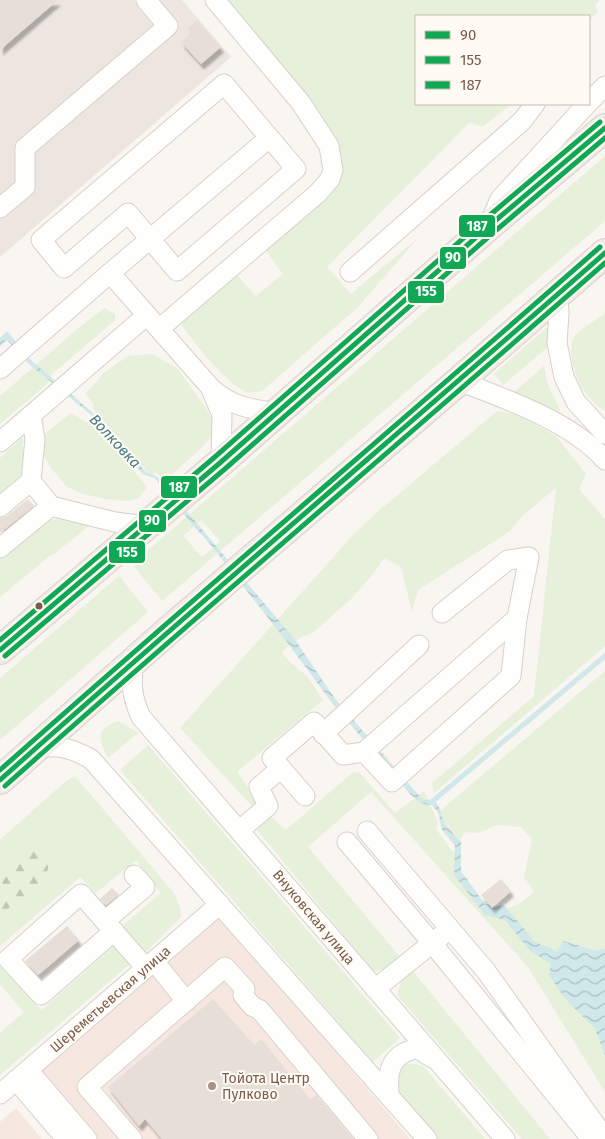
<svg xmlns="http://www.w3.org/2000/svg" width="605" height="1139" viewBox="0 0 605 1139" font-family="'Fira Sans',sans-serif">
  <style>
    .commercial { fill: #f6e8e1 }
    .industrial { fill: #ede5e0 }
    .green { fill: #e7f0db; fill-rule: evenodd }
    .forest { fill: url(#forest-firs) }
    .water { fill: url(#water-waves) }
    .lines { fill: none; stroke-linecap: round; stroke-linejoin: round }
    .stream { stroke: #d0e8ea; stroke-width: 5 }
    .building { fill: #e6ded7; filter: url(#shadow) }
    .minor-casing { stroke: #d7d1cb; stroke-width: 21 }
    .highway-casing { stroke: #dad1cc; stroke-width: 30 }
    .minor { stroke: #fefefd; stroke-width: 19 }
    .highway { stroke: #f2eae7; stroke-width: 28 }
    .bus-1-casing { stroke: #fffaf3; stroke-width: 9 }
    .bus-2-casing { stroke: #fffaf3; stroke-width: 9 }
    .bus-3-casing { stroke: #fffaf3; stroke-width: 9 }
    .bus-1 { stroke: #10a855; stroke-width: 5 }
    .bus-2 { stroke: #10a855; stroke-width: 5 }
    .bus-3 { stroke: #10a855; stroke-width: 5 }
    .bus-dot { fill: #7a5c4d; stroke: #fffaf3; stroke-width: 2 }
    .poi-dot { fill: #a69286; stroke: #fffaf3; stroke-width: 2 }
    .labels { text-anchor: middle; stroke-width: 4; stroke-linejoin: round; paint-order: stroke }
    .street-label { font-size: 14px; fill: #7a5c4d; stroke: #fffaf3 }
    .poi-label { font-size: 14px; fill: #7a5c4d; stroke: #fffaf3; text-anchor: start }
    .water-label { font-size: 15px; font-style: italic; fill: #437c86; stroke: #fffaf3 }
    .line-badge { stroke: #fffaf3; stroke-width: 2 }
    .badge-label { font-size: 14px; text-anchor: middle; font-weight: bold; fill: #fff }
  </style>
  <defs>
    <pattern id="forest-firs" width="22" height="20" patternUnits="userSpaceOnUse" patternTransform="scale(1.25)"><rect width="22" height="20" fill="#e7f0db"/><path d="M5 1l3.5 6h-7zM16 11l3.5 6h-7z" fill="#c0c6b4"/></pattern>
    <pattern id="water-waves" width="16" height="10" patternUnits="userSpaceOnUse" patternTransform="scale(1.25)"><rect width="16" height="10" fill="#d0e8ea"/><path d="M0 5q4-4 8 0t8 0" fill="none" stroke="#aebfc0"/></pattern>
    <filter id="shadow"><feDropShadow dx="3" dy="5.5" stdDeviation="1" flood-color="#0004"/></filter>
  </defs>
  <rect width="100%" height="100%" fill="#f9f5f0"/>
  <g class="commercial">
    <path d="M215,910L410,1139H93L29,1065Z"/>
    <path d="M16,1108L42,1139H0V1122Z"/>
  </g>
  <path class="industrial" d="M0,0H182L231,57L0,257Z"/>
  <g class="green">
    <path d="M225,0H600L595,5L598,12L589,20V16H416V104H512L482,127L470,122L327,267L351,294L419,237L358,307L262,391C257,392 251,393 246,392C226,383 195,344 182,326L183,319L235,273L256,296L283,274L263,247L337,176L342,158L336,140L303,90Z"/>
    <path d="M605,156V221L162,601L132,564ZM201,520L220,541L202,557L183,536Z"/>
    <path d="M105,308L115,314V320L52,374L48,383L0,424V396L82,325Z"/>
    <path d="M605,313V411C584,400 563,360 574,337C578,330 598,319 605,313Z"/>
    <path d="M546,328H552L550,345L503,385L494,374Z"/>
    <path d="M152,354L177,368L208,411L215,426L212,436L201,448L166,480L156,473L151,476L94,410L93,403L85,394L104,373L128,356Z"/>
    <path d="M544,366L547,382L560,410L559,416L513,393Z"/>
    <path d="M497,411L517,414L556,436L586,474L579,489L605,519V646L434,793L432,783L534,696L556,488L523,515L509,532L418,590L412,612L401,567L384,558L374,573L352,598L315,631L300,638L281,652L291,663L307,676L323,700L237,772L259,803L255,807L249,803L180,728L354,534L375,514Z"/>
    <path d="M71,413L101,431L147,487L138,499L126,501L104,499L80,493L66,486L51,468L44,456L42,436Z"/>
    <path d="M23,437V480L0,499V458Z"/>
    <path d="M56,519L80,520L90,525L54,554L48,557L0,597V550L43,521Z"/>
    <path d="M119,576L148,612L0,740V678Z"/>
    <path d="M605,671V949L593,950L564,941L565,999L595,1029L605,1056V1092L528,967L371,792L308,847L400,957L384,970L373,971L259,832L256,826L269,815L286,830L352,773L359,772L395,813L424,791L438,823L436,829L452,851L458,853L457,873L484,908C506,911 519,908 534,891L524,877L532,839L521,827L497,825L478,833L465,832L458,844L443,826L440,811Z"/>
    <path d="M118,721L138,733L108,758C99,738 94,730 118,721Z"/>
    <path d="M148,745L400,1038L373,1062L120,770Z"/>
    <path d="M75,776L174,893L180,907L181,917L142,956L121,927L161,893L136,860L96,893L80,877L0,946V840L66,781Z"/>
    <path d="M116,944L132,962L0,1075V1033L24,1012L0,984V966L42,1010Z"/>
    <path d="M412,970L550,1139H522L397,995L403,975Z"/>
    <path d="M407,1064H416L423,1066L485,1139H438C430,1130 398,1098 396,1090C392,1079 397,1068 407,1064Z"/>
  </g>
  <path class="forest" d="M31,848C39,850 48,859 48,868C48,881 12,910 0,912V878C3,876 7,873 9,870C17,861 18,850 31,848Z"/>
  <path class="water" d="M7,331L33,362L92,412L146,472L158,477L296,641L336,700L423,800L434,799L440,809L444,824L461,842V871L485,904L505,906L535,942L557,951L564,941L593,950L605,949V1056L595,1029L565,999L549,975L551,964L530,951L505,920L485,915L454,875L455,846L442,830L438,812L432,805L422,804L411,795L332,703L290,646L210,544L191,523L156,479L143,474L90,414L29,364L7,340L0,346V338Z"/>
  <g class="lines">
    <path class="stream" d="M434,800L605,656"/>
  </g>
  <g class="building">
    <path d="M0,0H58L0,50Z"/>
    <path d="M197,20L221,47L201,64L181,42L191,34L187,29Z"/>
    <path d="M28,499L34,506L0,533V518L7,516Z"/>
    <path d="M501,879L511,891L492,908L481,895Z"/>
    <path d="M112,888L119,895L106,905L100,899Z"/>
    <path d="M67,926L79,940L38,975L25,961Z"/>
    <path d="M213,999L254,1045L261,1039L310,1100L316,1095L353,1139H162L145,1119L139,1126L108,1087Z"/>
  </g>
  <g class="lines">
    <defs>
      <g id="minor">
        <path d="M224,84L296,169L177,271L128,213L64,268L41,240Z"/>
        <path d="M589,102L605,86"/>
        <path d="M0,208L25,187V148L168,26L146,0"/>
        <path d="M491,220L500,199L587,104"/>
        <path d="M350,272L522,121L535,104"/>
        <path d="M110,273L269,138"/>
        <path d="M558,295L559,313L557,343L564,377L576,402L605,434"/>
        <path d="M159,329L318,193L330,179L333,170L329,146L301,103L215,0"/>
        <path d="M0,369L110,273L211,388C232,407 251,409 278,413"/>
        <path d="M459,381C506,399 572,422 605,460"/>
        <path d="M211,389L222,415L221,462"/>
        <path d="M0,442L147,315"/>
        <path d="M31,481L51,506L115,522L146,526"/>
        <path d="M0,507L31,481L35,439L31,415"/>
        <path d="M0,548L51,506"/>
        <path d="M134,661C131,684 131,695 141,717L505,1139"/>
        <path d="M323,734L419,645"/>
        <path d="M39,747C61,746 71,748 91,759L427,1139"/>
        <path d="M364,752L392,782L511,676L517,618L529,557L508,560L442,613"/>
        <path d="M281,768L305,796"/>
        <path d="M240,830L268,806L259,787L281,768L272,758L314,722L343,755L364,752L517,618"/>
        <path d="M367,831L486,971L605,1138"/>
        <path d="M347,842L432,943L589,1136"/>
        <path d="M105,921L145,887L134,875"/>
        <path d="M114,931L41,995L8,959L81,894L146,968"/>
        <path d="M154,961L186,1001"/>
        <path d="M375,989L441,936"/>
        <path d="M28,1070L87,1139"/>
        <path d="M16,1080L66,1139"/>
        <path d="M0,1094L220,904"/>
        <path d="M389,1096C388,1080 387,1062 404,1053C408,1051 413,1048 419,1050C424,1052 428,1056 433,1058"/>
        <path d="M132,1139L87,1087L225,967L245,989L243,995L252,1006L260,1010L368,1139"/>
      </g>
      <g id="highway">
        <path d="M0,650L221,462L489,226L605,128"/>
        <path d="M0,780L169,630L459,381L605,253"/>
      </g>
    </defs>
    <use href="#minor" class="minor-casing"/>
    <use href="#highway" class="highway-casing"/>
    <use href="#minor" class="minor"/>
    <use href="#highway" class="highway"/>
    <defs>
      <g id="bus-1">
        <path d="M0,650L221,462L489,226L605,128"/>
        <path d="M0,780C200,602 404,429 605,253"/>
      </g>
      <g id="bus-2">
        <path d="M5,656L226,468L494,232L605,138"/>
        <path d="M5,786C203,610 406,438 605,263"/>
      </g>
      <g id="bus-3">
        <path d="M0,640L216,456L484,220L600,122"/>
        <path d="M0,770C198,594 401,422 600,247"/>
      </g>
    </defs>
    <use href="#bus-1" class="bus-1-casing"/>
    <use href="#bus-2" class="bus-2-casing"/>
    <use href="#bus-3" class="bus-3-casing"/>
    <use href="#bus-1" class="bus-1"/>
    <use href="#bus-2" class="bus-2"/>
    <use href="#bus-3" class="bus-3"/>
  </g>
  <circle class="bus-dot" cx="39" cy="606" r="4.5"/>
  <circle class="poi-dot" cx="212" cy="1086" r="5"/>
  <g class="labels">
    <g class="street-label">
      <text transform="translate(314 917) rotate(50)" y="5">Внуковская улица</text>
      <text transform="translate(110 999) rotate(-41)" y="5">Шереметьевская улица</text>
    </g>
    <g class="poi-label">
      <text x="222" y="1083">Тойота Центр<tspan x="222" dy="16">Пулково</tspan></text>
    </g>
    <g class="water-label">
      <text transform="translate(115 441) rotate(47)" y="5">Волковка</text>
    </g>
  </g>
  <g class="line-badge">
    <rect x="458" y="214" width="38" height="24" rx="5" fill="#10a855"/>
    <rect x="439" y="246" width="28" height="24" rx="5" fill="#10a855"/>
    <rect x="407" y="280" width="38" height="24" rx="5" fill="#10a855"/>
    <rect x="160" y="475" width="38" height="24" rx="5" fill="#10a855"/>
    <rect x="138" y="509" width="29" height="24" rx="5" fill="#10a855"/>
    <rect x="108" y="540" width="38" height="24" rx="5" fill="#10a855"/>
  </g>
  <g class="badge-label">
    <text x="477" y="231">187</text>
    <text x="453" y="262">90</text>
    <text x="426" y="296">155</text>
    <text x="179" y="492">187</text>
    <text x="152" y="525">90</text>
    <text x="127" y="557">155</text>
  </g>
  <rect x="415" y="15" width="175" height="90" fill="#fffaf3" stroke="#cabbb1"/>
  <rect x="425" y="31" width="25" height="8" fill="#10a855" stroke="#cabbb1"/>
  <text x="460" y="40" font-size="15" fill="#7a5c4d">90</text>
  <rect x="425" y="56" width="25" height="8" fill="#10a855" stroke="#cabbb1"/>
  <text x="460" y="65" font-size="15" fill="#7a5c4d">155</text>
  <rect x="425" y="81" width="25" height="8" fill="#10a855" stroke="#cabbb1"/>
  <text x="460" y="90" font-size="15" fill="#7a5c4d">187</text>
</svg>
